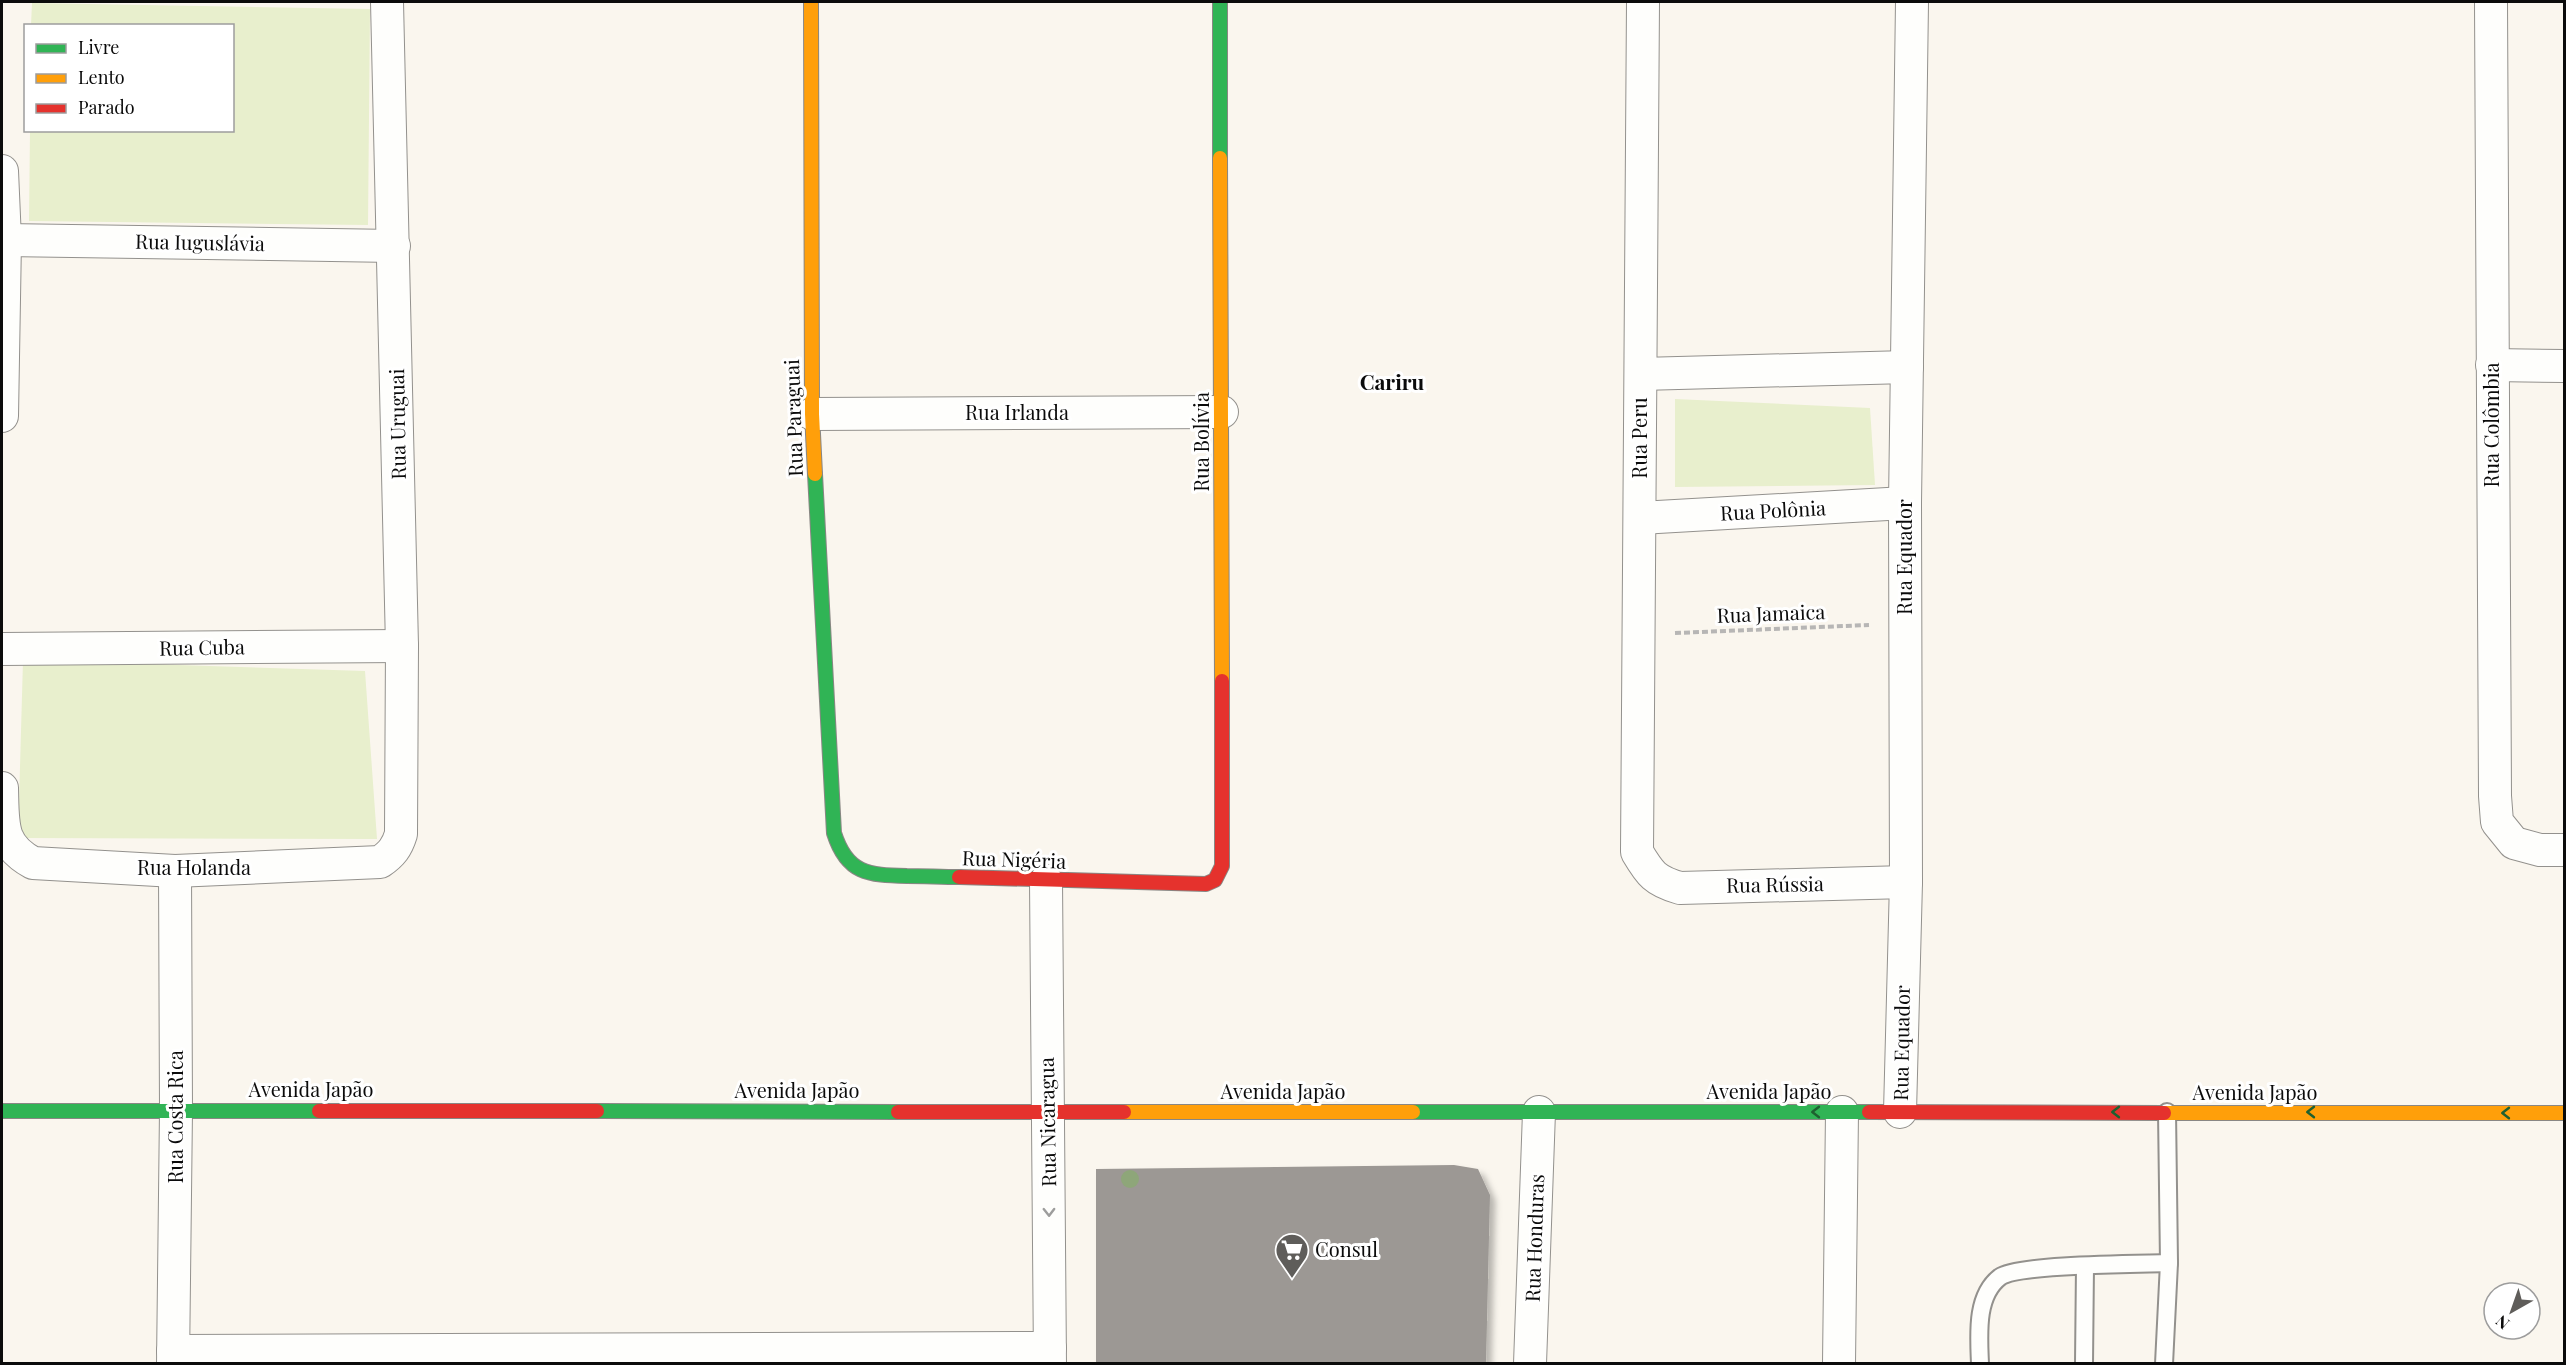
<svg xmlns="http://www.w3.org/2000/svg" width="2566" height="1365" viewBox="0 0 2566 1365" font-family="'Playfair Display',serif">
  <style>
    .green { fill: #e8efcd }
    .building { fill: #9c9894; filter: url(#shadow) }
    .lines { fill: none; stroke-linecap: round; stroke-linejoin: round }
    .lane-casing { stroke: #93918d; stroke-width: 20 }
    .street-casing { stroke: #93918d; stroke-width: 34 }
    .fast-casing { stroke: #898784; stroke-width: 16 }
    .slow-casing { stroke: #898784; stroke-width: 16 }
    .jam-casing { stroke: #898784; stroke-width: 16 }
    .path { stroke: #b7b6b5; stroke-width: 4; stroke-dasharray: 6 3; stroke-linecap: butt }
    .lane { stroke: #fefefc; stroke-width: 16 }
    .street { stroke: #fefefc; stroke-width: 32 }
    .fast { stroke: #30b455; stroke-width: 14 }
    .slow { stroke: #ff9f0a; stroke-width: 14 }
    .jam { stroke: #e5322d; stroke-width: 14 }
    .tree { fill: #8ea679 }
    .oneway { stroke: #1e6030 }
    .oneway2 { stroke: #9d9d9c }
    .labels { text-anchor: middle; stroke-width: 6; stroke-linejoin: round; paint-order: stroke }
    .street-label { font-size: 20px; fill: #0b0b0b; stroke: #fff }
    .poi-label { font-size: 20px; fill: #0b0b0b; stroke: #fff; text-anchor: start }
    .neighbourhood-label { font-size: 21px; font-weight: bold; fill: #0b0b0b; stroke: #fff }
  </style>
  <defs>
    <filter id="shadow"><feDropShadow dx="5.5" dy="5.5" stdDeviation="3" flood-color="#0004"/></filter>
  </defs>
  <rect width="100%" height="100%" fill="#faf6ee"/>
  <g class="green">
    <path d="M32,3L370,9L368,225L29,221L30,131L232,130V26L31,25Z"/>
    <path d="M1675,399L1870,408L1875,485L1675,487Z"/>
    <path d="M23,660L365,671L377,839L18,838Z"/>
  </g>
  <path class="building" d="M1454,1165L1478,1169L1490,1195L1486,1364H1096V1169Z"/>
  <g class="lines">
    <defs>
      <g id="lane">
        <path d="M1980,1364C1979,1336 1975,1296 2000,1277C2018,1264 2140,1264 2169,1263"/>
        <path d="M2084,1364L2085,1266"/>
        <path d="M2164,1364L2169,1263L2167,1112"/>
      </g>
      <g id="street">
        <path d="M1643,2L1637,852C1650,874 1655,881 1680,888L1906,882"/>
        <path d="M2491,2L2495,796L2497,822L2514,843L2540,850H2564"/>
        <path d="M2,171L5,240L2,416"/>
        <path d="M5,240L394,246"/>
        <path d="M2492,365L2564,366"/>
        <path d="M1641,374L1907,367"/>
        <path d="M812,414L1222,412"/>
        <path d="M1640,518L1905,503"/>
        <path d="M2,649L402,646"/>
        <path d="M2,788C3,825 0,845 33,863L175,871L380,862C392,854 397,847 401,834L402,646L387,2"/>
        <path d="M1046,881L1050,1364"/>
        <path d="M1900,1112L1906,882L1905,503L1912,2"/>
        <path d="M173,1351L1050,1348"/>
        <path d="M173,1364L176,1110L175,871"/>
        <path d="M1530,1364L1539,1112"/>
        <path d="M1839,1364L1842,1112"/>
      </g>
      <g id="fast">
        <path d="M1220,2V158"/>
        <path d="M815,474L834,833C847,874 868,875 907,876C924,876 942,877 959,877"/>
        <path d="M2,1111H319"/>
        <path d="M597,1111L898,1112"/>
        <path d="M1413,1112H1869"/>
      </g>
      <g id="slow">
        <path d="M811,2L812,414L815,474"/>
        <path d="M1220,158L1222,681"/>
        <path d="M1124,1112H1413"/>
        <path d="M2164,1113H2564"/>
      </g>
      <g id="jam">
        <path d="M959,877L1206,884L1215,880L1222,866V681"/>
        <path d="M319,1111H597"/>
        <path d="M898,1112H1124"/>
        <path d="M1869,1112L2164,1113"/>
      </g>
    </defs>
    <use href="#lane" class="lane-casing"/>
    <use href="#street" class="street-casing"/>
    <use href="#fast" class="fast-casing"/>
    <use href="#slow" class="slow-casing"/>
    <use href="#jam" class="jam-casing"/>
    <path class="path" d="M1675,633L1869,625"/>
    <use href="#lane" class="lane"/>
    <use href="#street" class="street"/>
    <use href="#fast" class="fast"/>
    <use href="#slow" class="slow"/>
    <use href="#jam" class="jam"/>
  </g>
  <circle class="tree" cx="1130" cy="1179" r="9"/>
  <defs><path id="oneway-chevron" d="M-2-3.5L2.5 0L-2 3.5" fill="none" stroke-width="1.6" stroke-linecap="round" stroke-linejoin="round" transform="scale(1.5)"/></defs>
  <g class="oneway">
    <use href="#oneway-chevron" transform="translate(1816 1112) rotate(-180)"/>
    <use href="#oneway-chevron" transform="translate(2116 1112) rotate(-180)"/>
    <use href="#oneway-chevron" transform="translate(2311 1112) rotate(-180)"/>
    <use href="#oneway-chevron" transform="translate(2506 1113) rotate(-180)"/>
  </g>
  <use class="oneway2" href="#oneway-chevron" transform="translate(1049 1212) rotate(89)"/>
  <defs>
    <symbol id="supermarket-pin" viewBox="-11 -11 22 30"><path d="M0 17L-7.5 6A9.5 9.5 0 1 1 7.5 6Z" fill="#5f5d5a" stroke="#fff"/><path d="M-6-5.5h2.5l.6 2H6L4.5 2H-2.5L-4.4-4H-6ZM-1.5 3.2a1.3 1.3 0 1 0 .1 0ZM3 3.2a1.3 1.3 0 1 0 .1 0Z" fill="#fff"/></symbol>
  </defs>
  <g fill-rule="evenodd">
    <use href="#supermarket-pin" x="1273" y="1231" width="38" height="52"/>
  </g>
  <g class="labels">
    <g class="street-label">
      <text transform="translate(200 243) rotate(1)" y="7">Rua Iuguslávia</text>
      <text x="1017" y="420">Rua Irlanda</text>
      <text transform="translate(794 418) rotate(-92)" y="7">Rua Paraguai</text>
      <text transform="translate(398 424) rotate(-91)" y="7">Rua Uruguai</text>
      <text transform="translate(2492 425) rotate(-90)" y="7">Rua Colômbia</text>
      <text transform="translate(1640 438) rotate(-90)" y="7">Rua Peru</text>
      <text transform="translate(1202 442) rotate(-90)" y="7">Rua Bolívia</text>
      <text transform="translate(1773 511) rotate(-3)" y="7">Rua Polônia</text>
      <text transform="translate(1905 557) rotate(-90)" y="7">Rua Equador</text>
      <text transform="translate(1771 614) rotate(-2)" y="7">Rua Jamaica</text>
      <text transform="translate(202 648) rotate(-1)" y="7">Rua Cuba</text>
      <text transform="translate(1014 860) rotate(2)" y="7">Rua Nigéria</text>
      <text x="194" y="875">Rua Holanda</text>
      <text transform="translate(1775 885) rotate(-1)" y="7">Rua Rússia</text>
      <text transform="translate(1902 1043) rotate(-89)" y="7">Rua Equador</text>
      <text x="311" y="1097">Avenida Japão</text>
      <text x="797" y="1098">Avenida Japão</text>
      <text x="1283" y="1099">Avenida Japão</text>
      <text x="1769" y="1099">Avenida Japão</text>
      <text x="2255" y="1100">Avenida Japão</text>
      <text transform="translate(176 1117) rotate(-90)" y="7">Rua Costa Rica</text>
      <text transform="translate(1048 1122) rotate(-91)" y="7">Rua Nicaragua</text>
      <text transform="translate(1535 1238) rotate(-88)" y="7">Rua Honduras</text>
    </g>
    <g class="poi-label">
      <text x="1315" y="1257">Consul</text>
    </g>
    <g class="neighbourhood-label">
      <text x="1392" y="390">Cariru</text>
    </g>
  </g>
  <rect width="2566" height="1365" fill="none" stroke="#0b0b0b" stroke-width="6"/>
  <rect x="24" y="24" width="210" height="108" fill="#ffffff" stroke="#9d9d9d" stroke-width="1.5"/>
  <rect x="36" y="44" width="30" height="9" fill="#30b455" stroke="#9d9d9d" stroke-width="1.5"/>
  <text x="78" y="54" font-size="18" fill="#0b0b0b">Livre</text>
  <rect x="36" y="74" width="30" height="9" fill="#ff9f0a" stroke="#9d9d9d" stroke-width="1.5"/>
  <text x="78" y="84" font-size="18" fill="#0b0b0b">Lento</text>
  <rect x="36" y="104" width="30" height="9" fill="#e5322d" stroke="#9d9d9d" stroke-width="1.5"/>
  <text x="78" y="114" font-size="18" fill="#0b0b0b">Parado</text>
  <g transform="translate(2512 1311) rotate(220)"><circle r="28" fill="#ffffff" stroke="#9d9d9d" stroke-width="1.5"/>
  <path d="M0-4.5L10 22L0 15L-10 22Z" fill="#5f5d5a"/>
  <text y="-9" font-size="16" font-weight="bold" text-anchor="middle" fill="#0b0b0b">N</text>
  </g>
</svg>
